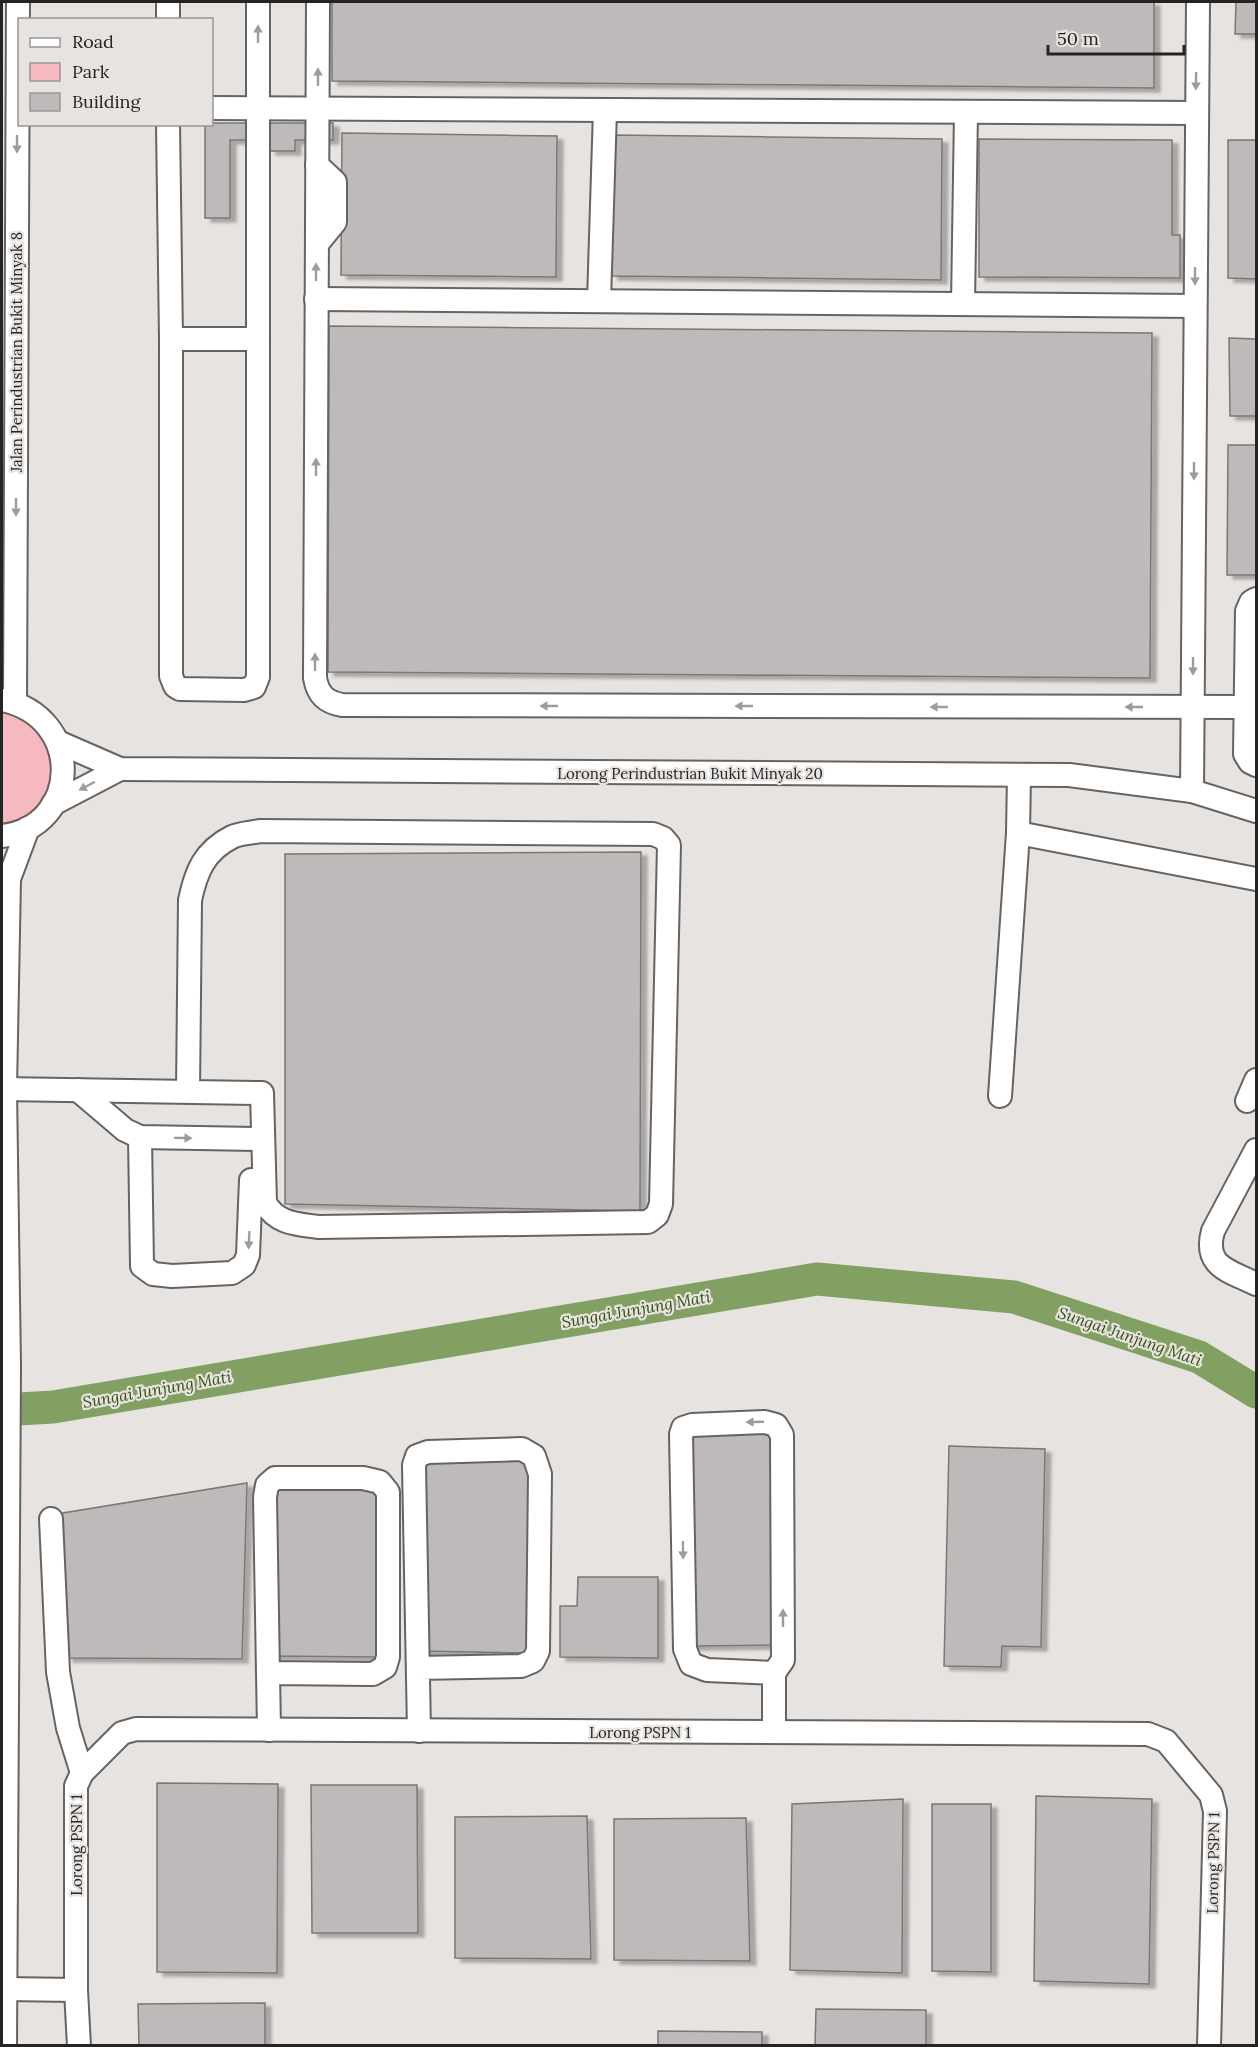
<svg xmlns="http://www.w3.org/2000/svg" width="1258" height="2047" viewBox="0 0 1258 2047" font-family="Lora,serif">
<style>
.green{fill:#f6b9bf}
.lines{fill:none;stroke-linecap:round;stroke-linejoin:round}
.river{stroke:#83a063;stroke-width:33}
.building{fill:#bebab9;stroke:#7a7775;stroke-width:1.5;filter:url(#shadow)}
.minor-casing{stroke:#666361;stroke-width:26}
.minor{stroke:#fff;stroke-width:22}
.oneway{fill:#9d9c9c}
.labels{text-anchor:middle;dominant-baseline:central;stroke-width:4.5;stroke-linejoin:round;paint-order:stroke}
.street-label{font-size:15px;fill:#252423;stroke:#e6e3e1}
.water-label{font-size:16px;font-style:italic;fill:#354f0b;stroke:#e6e3e1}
</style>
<defs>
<filter id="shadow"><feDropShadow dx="6" dy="4" stdDeviation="1.5" flood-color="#0004"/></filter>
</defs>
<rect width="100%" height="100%" fill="#e6e3e1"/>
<polygon class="green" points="2,707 16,710 48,736 56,777 36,813 2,828"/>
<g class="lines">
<polyline class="river" points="2,1410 53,1407 817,1279 1014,1297 1199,1357 1256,1392"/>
</g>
<g class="building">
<polygon points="332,2 1154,2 1154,88 332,81"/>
<polygon points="1236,2 1256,2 1256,34 1235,34"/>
<polygon points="212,123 333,123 333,140 295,140 295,151 270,151 270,140 230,140 230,218 205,218 205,124 212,124"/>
<polygon points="342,133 557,136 556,277 341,275"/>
<polygon points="612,135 942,139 941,280 612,276"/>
<polygon points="979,139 1172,140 1172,235 1180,235 1180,278 979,277"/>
<polygon points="1228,140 1256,140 1256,279 1228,278"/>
<polygon points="329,326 1152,333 1150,678 328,672"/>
<polygon points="1229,338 1256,339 1256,416 1230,416"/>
<polygon points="1228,445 1256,445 1256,575 1227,575"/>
<polygon points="641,852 640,1211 285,1204 285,854"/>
<polygon points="688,1430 773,1430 775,1645 691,1646"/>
<polygon points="949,1446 1045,1449 1041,1647 1002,1646 1001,1667 944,1666"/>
<polygon points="423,1457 530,1458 528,1653 421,1651"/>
<polygon points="247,1483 242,1659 67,1658 57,1514"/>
<polygon points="273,1485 378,1486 376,1657 272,1656"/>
<polygon points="578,1577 658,1577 658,1658 560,1657 560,1606 577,1606"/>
<polygon points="157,1783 278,1784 277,1973 157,1972"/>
<polygon points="311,1785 417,1785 418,1933 312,1933"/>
<polygon points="1036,1796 1152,1799 1149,1984 1034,1981"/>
<polygon points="903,1799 902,1973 790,1970 792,1804"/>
<polygon points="932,1804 991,1804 991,1972 932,1971"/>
<polygon points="587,1816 591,1959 455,1958 455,1817"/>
<polygon points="746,1818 750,1961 614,1960 614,1819"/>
<polygon points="265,2003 265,2046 139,2046 138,2004"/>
<polygon points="816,2009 926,2010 926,2046 815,2046"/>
<polygon points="658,2031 762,2032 762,2046 658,2046"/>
</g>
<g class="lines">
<g class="minor-casing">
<g id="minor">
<path d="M318,2L315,678C318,695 326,702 342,705L1246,707"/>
<polyline points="168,20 168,2"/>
<polyline points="212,108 1196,113"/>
<polyline points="168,124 171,339 171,676 175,686 180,689 244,690 254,687 258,677 258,2"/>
<polyline points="317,244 335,222 335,182 317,165"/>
<polyline points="316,299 1195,306"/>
<polyline points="599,301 605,110"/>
<polyline points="963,304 966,112"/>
<polyline points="171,339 258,339"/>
<polyline points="1256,599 1251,602 1247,611 1245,754 1250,762 1256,765"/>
<path d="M2,700C85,717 81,827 2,836"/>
<polyline points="15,703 18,2"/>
<polyline points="58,742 120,769 1069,775 1192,791 1256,811"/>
<polyline points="1019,776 1018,833 1256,879"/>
<polyline points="1192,791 1198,2"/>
<polyline points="53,804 120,769"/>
<path d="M2,1089L262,1093L265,1203C277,1224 297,1224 319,1227L648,1222L657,1215L661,1204L669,845L663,838L653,834L260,831C251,833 240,833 232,837C204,851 196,872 190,900L188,1091"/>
<polyline points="78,1090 125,1130 140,1137 263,1139"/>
<polyline points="1000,1096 1018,833"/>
<polyline points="1247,1101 1256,1080"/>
<polyline points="140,1137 142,1266 153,1274 172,1276 232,1273 244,1265 248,1255 251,1180"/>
<path d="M1256,1150L1213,1231C1203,1267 1230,1271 1256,1284"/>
<polyline points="51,1519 58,1672 68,1728 82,1773"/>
<polyline points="418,1668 521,1666 533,1661 538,1651 540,1474 534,1456 522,1449 428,1452 417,1456 414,1465 419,1731"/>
<polyline points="268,1673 373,1674 385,1667 388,1657 388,1492 380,1482 363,1478 275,1478 267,1485 265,1497 268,1673 269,1730"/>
<polyline points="774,1673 707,1670 691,1664 685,1649 681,1434 683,1428 692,1425 765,1422 776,1425 782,1435 783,1660 774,1673 774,1732"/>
<polyline points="4,1989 76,1990"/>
<polyline points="5,2046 9,1366 5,1089 9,879 28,828"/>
<polyline points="79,2046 76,1990 76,1786 82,1773 122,1733 136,1729 1148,1734 1166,1741 1211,1795 1215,1811 1209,2046"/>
</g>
</g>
<use href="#minor" class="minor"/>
</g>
<defs><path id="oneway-solid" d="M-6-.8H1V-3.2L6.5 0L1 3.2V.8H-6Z" transform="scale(1.5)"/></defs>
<g class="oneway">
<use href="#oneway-solid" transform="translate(258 34) rotate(-90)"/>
<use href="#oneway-solid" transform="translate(318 77) rotate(-90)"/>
<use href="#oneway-solid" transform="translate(1196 81) rotate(91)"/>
<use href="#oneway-solid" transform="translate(17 144) rotate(90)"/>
<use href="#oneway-solid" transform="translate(316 272) rotate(-90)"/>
<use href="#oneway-solid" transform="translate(1195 276) rotate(90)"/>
<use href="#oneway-solid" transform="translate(316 467) rotate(-90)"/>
<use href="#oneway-solid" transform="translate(1194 471) rotate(90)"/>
<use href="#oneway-solid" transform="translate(16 507) rotate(90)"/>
<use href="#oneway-solid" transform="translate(315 662) rotate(-90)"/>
<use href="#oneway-solid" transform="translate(1193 666) rotate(90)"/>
<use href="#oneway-solid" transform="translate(549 706) rotate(-180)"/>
<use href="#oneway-solid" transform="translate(744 706) rotate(-180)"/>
<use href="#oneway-solid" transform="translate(939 707) rotate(-180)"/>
<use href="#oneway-solid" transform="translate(1134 707) rotate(-180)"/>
<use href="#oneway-solid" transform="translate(87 786) rotate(152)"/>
<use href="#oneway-solid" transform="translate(183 1138) rotate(1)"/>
<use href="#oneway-solid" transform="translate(249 1240) rotate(93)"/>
<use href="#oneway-solid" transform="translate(755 1422) rotate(178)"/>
<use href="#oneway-solid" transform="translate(683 1550) rotate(89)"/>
<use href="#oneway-solid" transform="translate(783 1618) rotate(-90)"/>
</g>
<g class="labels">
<g class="street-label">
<text transform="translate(16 352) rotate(-90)">Jalan Perindustrian Bukit Minyak 8</text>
<text x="690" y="773">Lorong Perindustrian Bukit Minyak 20</text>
<text x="640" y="1732">Lorong PSPN 1</text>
<text transform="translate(76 1845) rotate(-90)">Lorong PSPN 1</text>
<text transform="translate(1213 1863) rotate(-89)">Lorong PSPN 1</text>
</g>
<g class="water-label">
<text transform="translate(636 1309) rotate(-10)">Sungai Junjung Mati</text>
<text transform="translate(1130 1336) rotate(19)">Sungai Junjung Mati</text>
<text transform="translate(157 1389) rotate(-10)">Sungai Junjung Mati</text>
</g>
</g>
<rect width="1258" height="2047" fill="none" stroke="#252423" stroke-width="6"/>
<rect x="18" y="18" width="195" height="108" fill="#e6e3e1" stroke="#999795" stroke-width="1.5"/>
<rect x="30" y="38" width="30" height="9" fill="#ffffff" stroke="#999795" stroke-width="1.5"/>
<text x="72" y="48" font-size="18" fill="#252423">Road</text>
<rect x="30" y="63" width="30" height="18" fill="#f6b9bf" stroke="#999795" stroke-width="1.5"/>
<text x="72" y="78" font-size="18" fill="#252423">Park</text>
<rect x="30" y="93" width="30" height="18" fill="#bebab9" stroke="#999795" stroke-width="1.5"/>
<text x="72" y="108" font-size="18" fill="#252423">Building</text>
<path d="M1048 45v9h136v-9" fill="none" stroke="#252423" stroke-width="3"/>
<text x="1057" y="45" font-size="18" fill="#252423" stroke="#e6e3e1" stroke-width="4.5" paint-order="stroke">50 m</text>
</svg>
